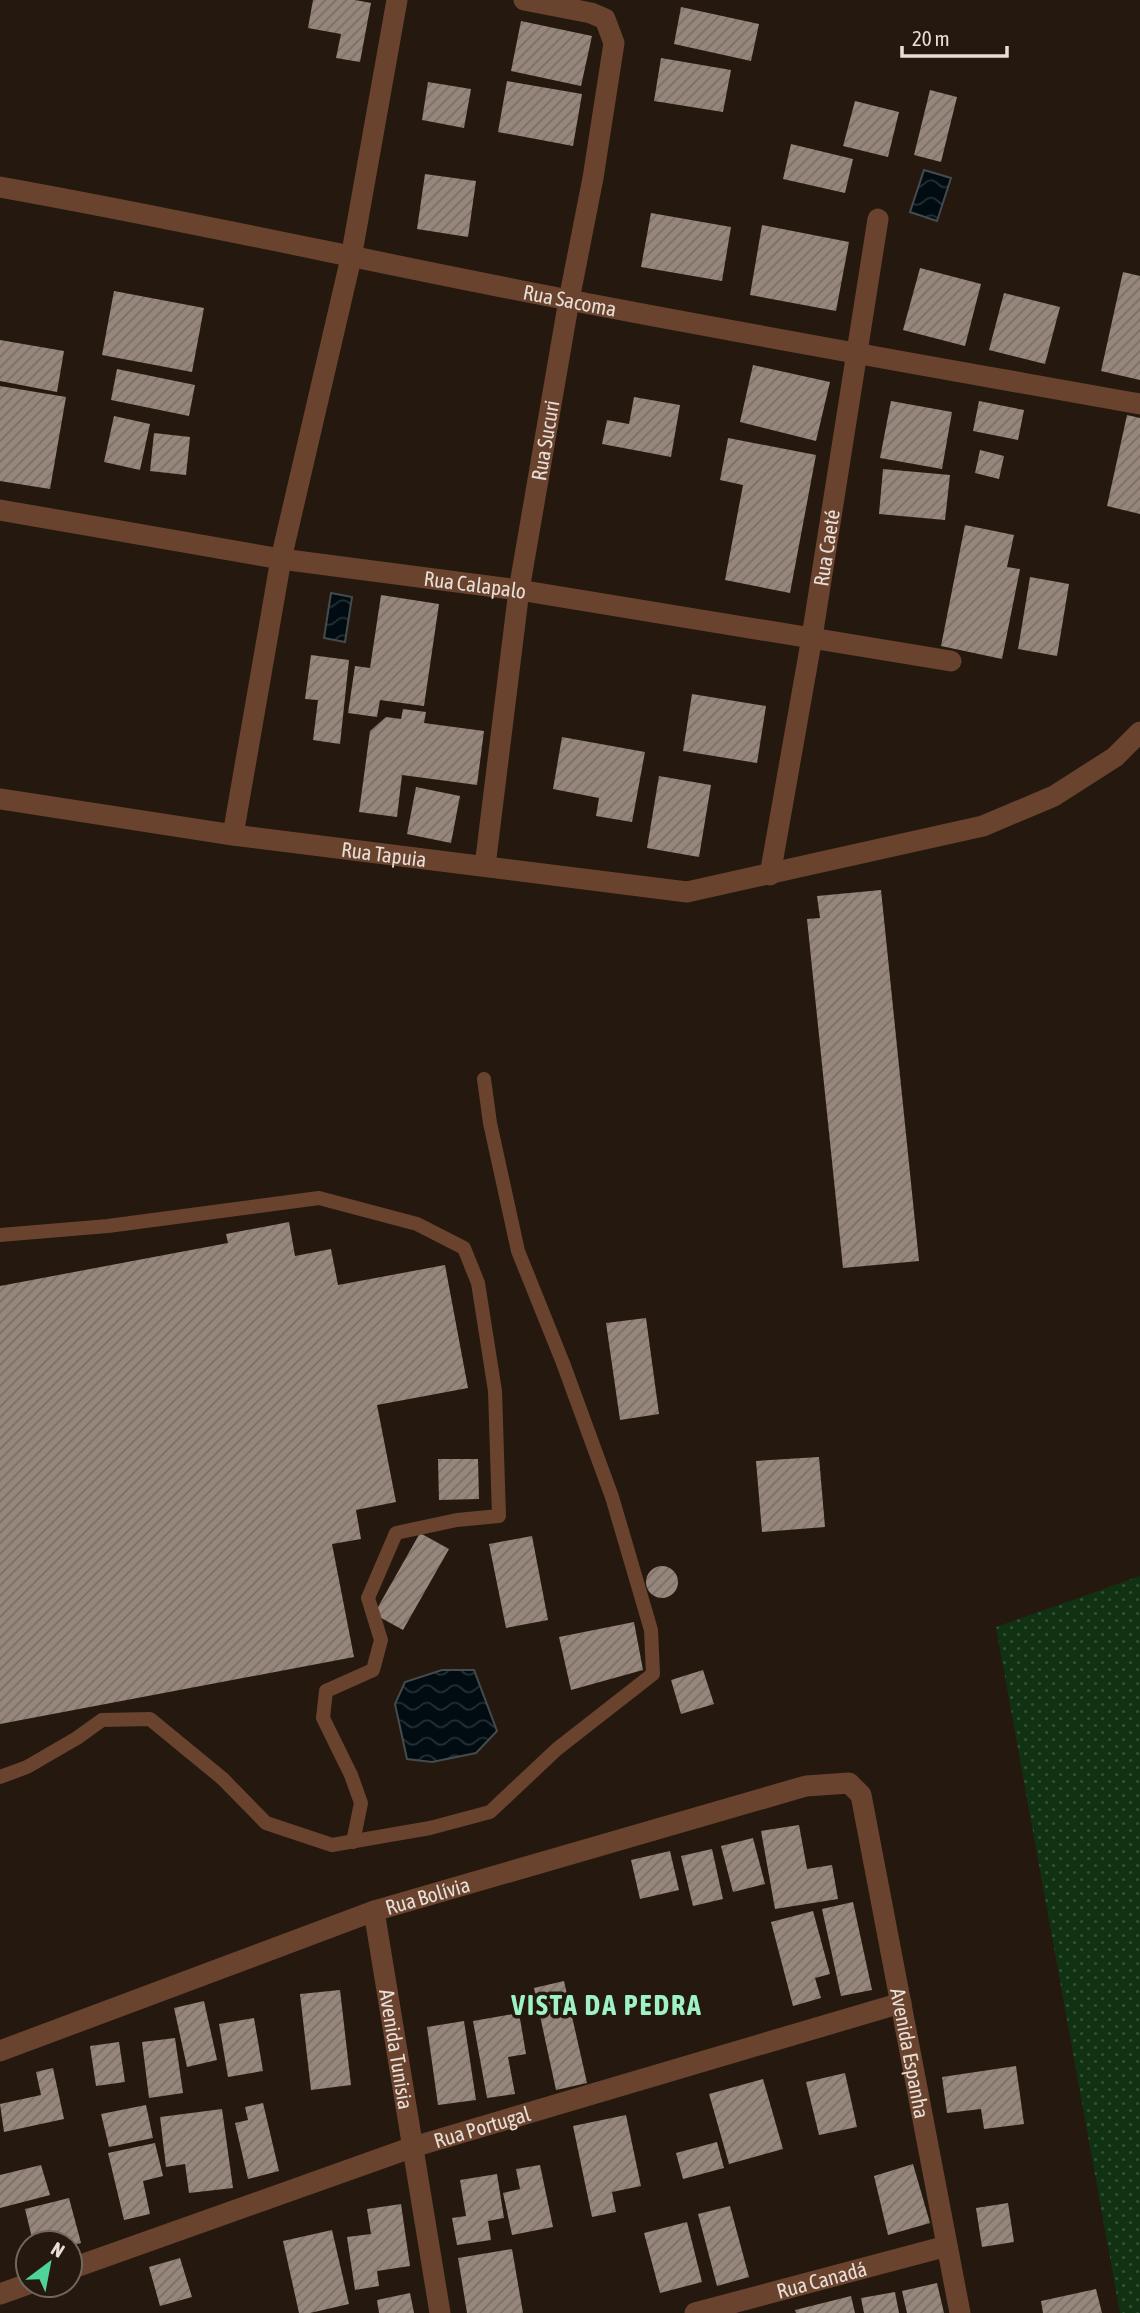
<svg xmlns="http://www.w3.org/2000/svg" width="1140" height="2313" viewBox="0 0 1140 2313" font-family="'Asap Condensed',sans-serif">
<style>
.grass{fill:url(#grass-dots)}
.water{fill:url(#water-waves);stroke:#454b4d;stroke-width:2}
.building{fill:url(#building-hatch)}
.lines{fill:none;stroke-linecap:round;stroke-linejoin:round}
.service{stroke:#69432d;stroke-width:14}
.minor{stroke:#69432d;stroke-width:21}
.labels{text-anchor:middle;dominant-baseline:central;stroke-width:7;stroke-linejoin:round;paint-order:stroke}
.street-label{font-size:21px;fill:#e7ded8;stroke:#24180f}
.district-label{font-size:28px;font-weight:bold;letter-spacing:2px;fill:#9ff1c6;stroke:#24180f}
</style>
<defs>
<pattern id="grass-dots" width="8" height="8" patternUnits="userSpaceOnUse" patternTransform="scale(1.75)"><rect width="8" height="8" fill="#103212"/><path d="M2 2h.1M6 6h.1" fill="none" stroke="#334f34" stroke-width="1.8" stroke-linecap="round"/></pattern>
<pattern id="water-waves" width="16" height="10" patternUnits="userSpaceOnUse" patternTransform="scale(1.75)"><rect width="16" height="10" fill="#000c12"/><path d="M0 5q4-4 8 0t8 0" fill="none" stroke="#252f34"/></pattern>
<pattern id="building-hatch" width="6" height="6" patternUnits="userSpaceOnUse" patternTransform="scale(1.75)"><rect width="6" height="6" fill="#96867b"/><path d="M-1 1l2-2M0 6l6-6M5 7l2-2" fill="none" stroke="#7a6f67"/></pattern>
</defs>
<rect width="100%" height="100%" fill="#24180f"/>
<polygon class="grass" points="1140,1576 1140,2313 1120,2313 996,1627"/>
<g class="water">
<polygon points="924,170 951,178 937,221 910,212"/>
<polygon points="331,593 352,597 345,642 324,638"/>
<polygon points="442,1670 474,1670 497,1731 476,1753 432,1762 407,1759 395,1704 405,1682"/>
</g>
<g class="building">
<polygon points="313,0 355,0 371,3 360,62 336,58 341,34 308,28"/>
<polygon points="681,7 759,24 751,61 674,44"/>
<polygon points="521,21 592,36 581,86 511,71"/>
<polygon points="661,58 731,70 723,112 654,101"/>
<polygon points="507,81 582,94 573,146 498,132"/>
<polygon points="428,82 471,89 464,128 422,120"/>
<polygon points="930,90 957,97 941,162 914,155"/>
<polygon points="855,101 899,112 888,157 843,146"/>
<polygon points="791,144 853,159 845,193 783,179"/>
<polygon points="425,174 476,181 468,237 417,229"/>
<polygon points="651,213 731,227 722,281 641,267"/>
<polygon points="762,225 849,242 836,311 750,295"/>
<polygon points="920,268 981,284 965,346 903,330"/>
<polygon points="1123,272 1140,276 1140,380 1101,371"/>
<polygon points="114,291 204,308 192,372 102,355"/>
<polygon points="1004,293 1060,307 1045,364 989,350"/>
<polygon points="0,340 64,351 57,392 0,381"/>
<polygon points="753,365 830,382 816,441 740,422"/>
<polygon points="117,369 195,385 189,416 111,400"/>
<polygon points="0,386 66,397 50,489 0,481"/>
<polygon points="634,397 680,405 671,457 602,444 607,420 629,424"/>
<polygon points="891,401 952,412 942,469 880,458"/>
<polygon points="979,401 1024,410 1018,440 973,431"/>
<polygon points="1127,415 1140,418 1140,514 1107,506"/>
<polygon points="114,416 150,424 140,470 104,462"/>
<polygon points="154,433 190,437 186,475 150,471"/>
<polygon points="728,438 816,455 790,593 725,580 743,485 720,480"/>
<polygon points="980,450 1004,456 999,479 975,473"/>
<polygon points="883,469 950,475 945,520 879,514"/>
<polygon points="965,525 1014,535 1007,567 1020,569 1002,659 941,646"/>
<polygon points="1030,577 1069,584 1057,656 1018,649"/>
<polygon points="381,595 439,604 424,706 380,700 377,717 348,713 355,666 370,668"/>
<polygon points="311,655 349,660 340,744 313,740 318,700 305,699"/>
<polygon points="692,694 766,706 757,763 683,751"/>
<polygon points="403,709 426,712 424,723 484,731 477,785 402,775 397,817 359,812 370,731 386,717 401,719"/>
<polygon points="562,737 645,752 632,822 596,816 599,798 553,789"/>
<polygon points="659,776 711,785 699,857 647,848"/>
<polygon points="416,787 460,796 451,843 407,834"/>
<polygon points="881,890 919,1261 843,1268 807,919 820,918 817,896"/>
<polygon points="289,1222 295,1256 331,1249 338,1285 445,1265 468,1388 377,1405 396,1502 356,1510 361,1539 332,1544 354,1657 0,1724 0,1286 228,1243 226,1234"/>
<polygon points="646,1318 659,1414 620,1420 606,1323"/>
<polygon points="819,1457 825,1527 762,1532 756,1461"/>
<polygon points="438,1459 478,1459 479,1499 439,1500"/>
<polygon points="420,1533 449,1549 403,1630 374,1614"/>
<polygon points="532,1536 548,1620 506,1628 489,1544"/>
<circle cx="662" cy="1582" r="16"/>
<polygon points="634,1622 643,1670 571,1690 559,1637"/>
<polygon points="703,1670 714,1704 681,1714 671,1680"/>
<polygon points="799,1825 807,1869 832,1865 838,1899 775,1909 761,1831"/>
<polygon points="753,1838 765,1884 733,1892 721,1846"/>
<polygon points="712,1849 723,1899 693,1906 681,1856"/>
<polygon points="670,1851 679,1890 640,1899 631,1860"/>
<polygon points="853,1902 872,1990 841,1996 822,1909"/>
<polygon points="813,1911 830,1974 815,1978 821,1998 793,2006 771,1922"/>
<polygon points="564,1981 587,2083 556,2090 534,1988"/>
<polygon points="340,1990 351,2085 311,2090 300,1994"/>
<polygon points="204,2001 217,2060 187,2067 174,2008"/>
<polygon points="519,2013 526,2054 508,2057 515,2094 487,2098 473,2021"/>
<polygon points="254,2018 263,2071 228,2077 219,2024"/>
<polygon points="464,2021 476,2100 438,2105 427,2027"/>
<polygon points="175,2038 183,2093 149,2098 142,2042"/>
<polygon points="119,2042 125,2082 96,2086 90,2046"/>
<polygon points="1016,2066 1024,2124 984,2129 981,2109 947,2113 942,2077"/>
<polygon points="53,2068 64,2119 4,2132 0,2104 41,2095 36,2072"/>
<polygon points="845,2073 857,2127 819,2135 806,2082"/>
<polygon points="763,2079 783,2149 729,2164 709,2094"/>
<polygon points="263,2103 279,2171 248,2179 235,2123 248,2120 245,2107"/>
<polygon points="146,2105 153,2138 109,2147 101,2114"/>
<polygon points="222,2109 233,2188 189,2193 185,2164 166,2167 160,2117"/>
<polygon points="626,2115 641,2186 612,2192 616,2212 592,2217 573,2126"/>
<polygon points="717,2142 724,2168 683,2179 676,2153"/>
<polygon points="155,2143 163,2176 143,2181 150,2214 124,2220 108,2153"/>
<polygon points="913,2164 930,2223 888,2235 874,2176"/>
<polygon points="41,2165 50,2195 0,2208 0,2175"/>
<polygon points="540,2165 553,2227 512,2235 503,2193 520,2189 516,2169"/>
<polygon points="497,2174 504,2218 488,2221 491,2240 457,2245 452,2218 466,2216 460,2180"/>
<polygon points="69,2198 81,2243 70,2246 70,2243 46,2243 44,2235 32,2238 25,2209"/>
<polygon points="1008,2203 1014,2242 982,2247 976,2208"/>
<polygon points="401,2204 410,2266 377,2271 379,2286 355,2290 347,2237 371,2234 367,2209"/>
<polygon points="730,2206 749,2277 717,2286 698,2214"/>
<polygon points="687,2222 702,2282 660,2293 644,2233"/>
<polygon points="332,2230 349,2304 310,2313 299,2313 283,2241"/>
<polygon points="512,2249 523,2313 467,2313 458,2258"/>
<polygon points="180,2258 192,2297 160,2306 149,2267"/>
<polygon points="937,2283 944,2313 907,2313 902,2291"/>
<polygon points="1096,2289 1102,2313 1043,2313 1041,2301"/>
<polygon points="895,2292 899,2313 864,2313 861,2298"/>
<polygon points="410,2293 414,2313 379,2313 377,2300"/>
<polygon points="851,2296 855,2313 796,2313 795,2310"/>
</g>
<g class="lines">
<g class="service">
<polyline points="0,1235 108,1226 319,1198 417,1224 464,1248 478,1283 495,1391 499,1516 457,1520 396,1533 368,1598 381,1640 373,1670 326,1691 323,1718 351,1775 361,1803 353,1842"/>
<polyline points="0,1777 27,1767 77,1738 102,1720 150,1719 223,1779 266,1823 332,1845 430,1828 490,1812 557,1749 653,1674 651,1630 612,1497 563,1363 518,1251 490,1123 484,1079"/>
</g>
<g class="minor">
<path id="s1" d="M0,187C180,219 358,259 538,294C738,333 939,368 1140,404"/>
<path id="s2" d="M0,510L281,559L519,590L951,661"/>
<path id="s3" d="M0,799L233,835L687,892L983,826L1054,796L1115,757L1140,732"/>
<polyline points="233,835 281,559 351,258 397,0"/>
<path id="s4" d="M485,866L519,590L569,300L593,178L614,43L605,19L591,13L524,0"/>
<path id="s5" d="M770,875L812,637L878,219"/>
<path id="s6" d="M374,1911L440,2313"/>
<path id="s7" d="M0,2051L374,1911L806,1786L849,1783L861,1795L960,2313"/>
<path id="s8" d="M70,2269L413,2147L901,2003"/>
<polyline points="0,2294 28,2284"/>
<path id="s9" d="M695,2313L947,2246"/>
</g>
</g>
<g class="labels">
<g class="street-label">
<text stroke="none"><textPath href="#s1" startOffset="581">Rua Sacoma</textPath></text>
<text stroke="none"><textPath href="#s4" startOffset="430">Rua Sucuri</textPath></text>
<text stroke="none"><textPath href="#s5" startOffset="332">Rua Caeté</textPath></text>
<text stroke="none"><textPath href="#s2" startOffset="481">Rua Calapalo</textPath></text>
<text stroke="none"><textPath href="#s3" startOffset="388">Rua Tapuia</textPath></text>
<text stroke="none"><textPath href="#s7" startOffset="455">Rua Bolívia</textPath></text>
<text stroke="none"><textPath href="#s6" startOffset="140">Avenida Tunisia</textPath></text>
<text stroke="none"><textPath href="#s7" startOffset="1172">Avenida Espanha</textPath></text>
<text stroke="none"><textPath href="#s8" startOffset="436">Rua Portugal</textPath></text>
<text stroke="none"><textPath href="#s9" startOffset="131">Rua Canadá</textPath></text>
</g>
<g class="district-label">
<text x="607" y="2005">VISTA DA PEDRA</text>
</g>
</g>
<g transform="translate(49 2264) rotate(32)"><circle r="33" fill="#24180f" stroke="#72675f" stroke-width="2"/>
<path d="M0-5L12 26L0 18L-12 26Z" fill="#50d398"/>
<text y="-10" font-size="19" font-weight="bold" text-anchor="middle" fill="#e7ded8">N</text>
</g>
<path d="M902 46v10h105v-10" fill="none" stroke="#e7ded8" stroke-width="3.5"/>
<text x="912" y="46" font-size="21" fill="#e7ded8" stroke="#24180f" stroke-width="5" paint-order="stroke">20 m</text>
</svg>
